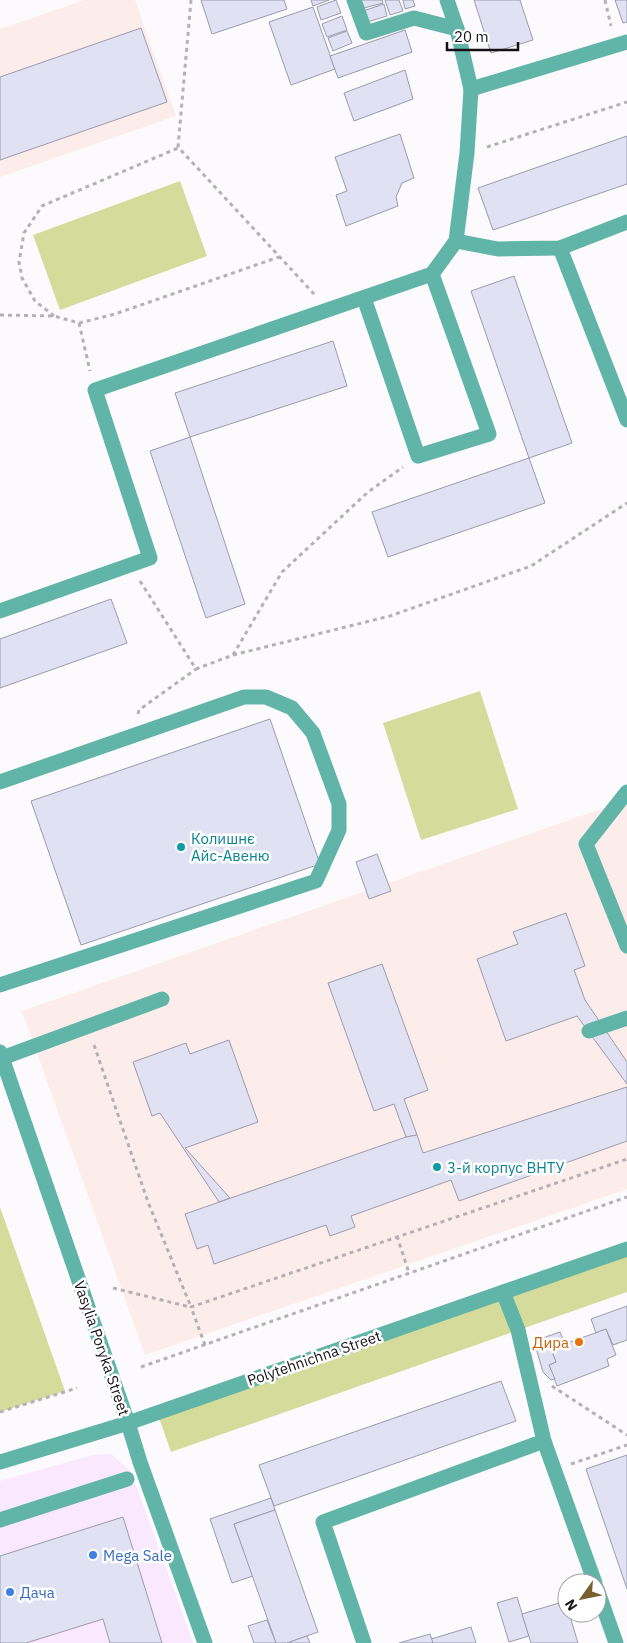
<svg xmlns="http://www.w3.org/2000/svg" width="627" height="1643" viewBox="0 0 627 1643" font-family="'IBM Plex Sans',sans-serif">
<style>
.built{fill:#f9e8fe}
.education{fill:#fdedea}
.green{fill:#d5dc9b}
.building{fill:#e0e2f4;stroke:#9a9bac}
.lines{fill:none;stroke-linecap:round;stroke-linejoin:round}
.path{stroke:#b4b1b5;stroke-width:3;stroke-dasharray:4 4;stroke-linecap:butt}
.minor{stroke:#61b5a8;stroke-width:15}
.culture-dot{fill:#0f9aa8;stroke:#fff;stroke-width:2}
.food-dot{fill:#e8710a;stroke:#fff;stroke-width:2}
.shop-dot{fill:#3f7fe0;stroke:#fff;stroke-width:2}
.labels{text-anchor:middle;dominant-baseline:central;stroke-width:5;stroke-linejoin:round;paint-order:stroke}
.culture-label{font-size:15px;fill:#0d838f;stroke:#fff;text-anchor:start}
.food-label{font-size:15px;fill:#c56008;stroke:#fff;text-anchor:end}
.street-label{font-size:15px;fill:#141015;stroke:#fff}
.shop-label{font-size:15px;fill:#366cbe;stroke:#fff;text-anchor:start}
</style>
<rect width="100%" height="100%" fill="#fcfafd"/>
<polygon class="built" points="111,1454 131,1472 193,1643 0,1643 0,1481 93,1455"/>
<g class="education">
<polygon points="85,0 135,0 176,116 0,177 0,29"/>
<polygon points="627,800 627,1189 145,1355 22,1011"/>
</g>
<g class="green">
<polygon points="180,181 207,256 60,310 33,235"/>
<polygon points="480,691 518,809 421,840 383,723"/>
<polygon points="0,1207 65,1391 0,1412"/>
<polygon points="627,1249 627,1292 171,1452 157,1412"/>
</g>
<g class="building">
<polygon points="201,0 284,0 287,9 212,34"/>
<polygon points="311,0 329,0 313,6"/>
<polygon points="336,0 341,13 321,20 317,7"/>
<polygon points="361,0 382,0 383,3 364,8"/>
<polygon points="385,0 399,0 403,11 390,15"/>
<polygon points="403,0 413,0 415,6 405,9"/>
<polygon points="474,0 520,0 533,40 491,53"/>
<polygon points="615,0 627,0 627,22 623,23"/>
<polygon points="384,4 387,16 367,22 363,11"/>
<polygon points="313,7 335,69 291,85 269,22"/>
<polygon points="342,16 347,30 327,37 322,24"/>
<polygon points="141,28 167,102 0,160 0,77"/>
<polygon points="405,30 412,52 338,78 330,56"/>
<polygon points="347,31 352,43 333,51 328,38"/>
<polygon points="405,70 413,99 354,121 344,93"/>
<polygon points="400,134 414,178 402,183 396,197 398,206 346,226 336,195 347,191 335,157"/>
<polygon points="627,136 627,184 493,230 478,188"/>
<polygon points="514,276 572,443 529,458 471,291"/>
<polygon points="333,341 347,386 190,437 175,393"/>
<polygon points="190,437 245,604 206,618 150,451"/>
<polygon points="529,458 545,503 388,557 372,512"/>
<polygon points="111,599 127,643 0,688 0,639"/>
<polygon points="270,719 320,864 81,945 31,801"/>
<polygon points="377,854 391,891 369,899 356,862"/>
<polygon points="566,913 585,966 574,970 585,1000 627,1062 627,1084 577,1016 506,1041 477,959 518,944 513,932"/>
<polygon points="382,964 428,1090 404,1099 417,1135 406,1137 394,1104 374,1111 328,983"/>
<polygon points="229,1040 258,1122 185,1148 230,1198 219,1202 160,1113 152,1116 133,1062 186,1043 190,1054"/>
<polygon points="627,1087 627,1141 459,1201 451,1180 351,1216 355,1227 330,1236 326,1225 214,1264 208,1245 197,1249 185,1214 406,1137 417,1135 423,1153"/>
<polygon points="627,1306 627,1340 613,1345 606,1329 596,1333 591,1319"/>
<polygon points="606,1329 616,1355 607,1359 609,1366 557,1386 549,1365 556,1362 551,1349"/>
<polygon points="560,1332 565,1344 551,1349 556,1362 549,1365 555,1379 551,1380 543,1372 534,1341"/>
<polygon points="501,1381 516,1421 274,1506 259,1465"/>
<polygon points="627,1455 627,1589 586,1469"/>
<polygon points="271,1498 275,1510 234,1524 253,1576 232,1583 210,1519"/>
<polygon points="275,1510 318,1632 287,1643 276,1643 234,1524"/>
<polygon points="123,1517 162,1643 110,1643 103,1619 26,1643 0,1643 0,1556"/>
<polygon points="517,1597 529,1636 509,1642 497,1603"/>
<polygon points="566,1601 567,1613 569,1613 578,1643 531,1643 522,1614"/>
<polygon points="267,1620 276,1643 254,1643 248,1626"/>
<polygon points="471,1627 476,1643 433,1643 431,1639"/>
<polygon points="430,1634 433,1643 399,1643"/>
<polygon points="307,1636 310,1643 287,1643"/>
</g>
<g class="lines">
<g class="path">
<polyline points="191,0 178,147 315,295"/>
<polyline points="605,0 611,26"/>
<polyline points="487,147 627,102"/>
<polyline points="0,315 54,316 79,323 115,314 279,257"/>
<polyline points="54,316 35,301 22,278 19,262 24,233 42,206 178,148"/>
<polyline points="79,323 90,371"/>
<polyline points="140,581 196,669 233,655 390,616 531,566 627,503"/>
<polyline points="233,655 282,572 368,492 403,467"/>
<polyline points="138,714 139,710 196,669"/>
<polyline points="94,1045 148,1202 191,1307"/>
<polyline points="397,1236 409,1273"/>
<polyline points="113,1288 190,1307"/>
<polyline points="205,1345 191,1307 627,1159"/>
<polyline points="141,1367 627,1197"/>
<polyline points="552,1386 627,1435"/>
<polyline points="0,1412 77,1388"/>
<polyline points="571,1464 627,1445"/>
</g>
<g class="minor">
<polyline points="354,0 366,33 414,18 457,29"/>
<polyline points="471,89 627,42"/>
<polyline points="456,241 498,249 560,248 627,222"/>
<polyline points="560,248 627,420"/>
<polyline points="364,298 418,456 489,434 432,274"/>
<polyline points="0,611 150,558 95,390 432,274 456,241 467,153 471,89 457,29 447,0"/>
<polyline points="0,782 244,697 266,697 292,708 313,733 339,804 339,830 316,881 0,985"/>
<polyline points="627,792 586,844 627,946"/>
<polyline points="589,1031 627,1018"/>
<polyline points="0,1052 128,1423 140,1462 205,1643"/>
<polyline points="2,1058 162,999"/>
<polyline points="544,1441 595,1583"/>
<polyline points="0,1462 128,1423 627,1249"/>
<polyline points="0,1520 127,1479"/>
<polyline points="597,1589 616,1643"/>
<polyline points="364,1643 323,1522 544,1441 518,1330 503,1292"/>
</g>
</g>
<g class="culture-dot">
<circle cx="181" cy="847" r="5"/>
<circle cx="437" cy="1167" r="5"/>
</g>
<circle class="food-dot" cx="579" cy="1342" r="5"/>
<g class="shop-dot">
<circle cx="93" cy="1555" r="5"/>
<circle cx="10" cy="1592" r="5"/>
</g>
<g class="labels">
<g class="culture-label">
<text x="191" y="838">Колишнє<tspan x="191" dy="17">Айс-Авеню</tspan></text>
<text x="447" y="1167">3-й корпус ВНТУ</text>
</g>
<g class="food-label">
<text x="569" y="1342">Дира</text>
</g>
<g class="street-label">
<text transform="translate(102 1348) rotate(71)">Vasylia Poryka Street</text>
<text transform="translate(314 1358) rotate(-19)">Polytehnichna Street</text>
</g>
<g class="shop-label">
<text x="103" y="1555">Mega Sale</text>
<text x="20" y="1592">Дача</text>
</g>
</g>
<g transform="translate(582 1598) rotate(237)"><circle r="24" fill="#ffffff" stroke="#a19fa1"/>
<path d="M0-4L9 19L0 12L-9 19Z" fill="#776131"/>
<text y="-8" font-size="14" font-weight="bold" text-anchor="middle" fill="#141015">N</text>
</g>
<path d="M447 42v8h71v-8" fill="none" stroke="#141015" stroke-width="2.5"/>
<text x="454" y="42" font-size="15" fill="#141015" stroke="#ffffff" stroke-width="4" paint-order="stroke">20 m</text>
</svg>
